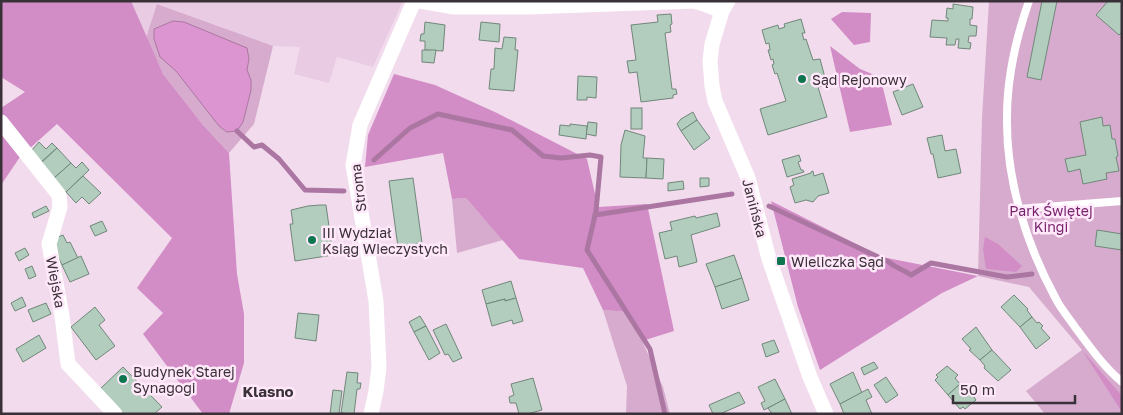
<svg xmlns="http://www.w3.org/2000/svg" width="1123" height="415" viewBox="0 0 1123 415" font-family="'Golos Text',sans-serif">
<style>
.built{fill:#e9cce3}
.green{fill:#d6abcd}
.forest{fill:#d28cc6}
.water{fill:#dc95d0;stroke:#ab77a2}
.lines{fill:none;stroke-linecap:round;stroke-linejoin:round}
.stream{stroke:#ab77a2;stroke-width:5}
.building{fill:#b2ccbd;stroke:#70887a}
.service{stroke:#fff;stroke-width:8}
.minor{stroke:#fff;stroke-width:15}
.poi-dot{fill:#0e764f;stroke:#ffe8fa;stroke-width:2}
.labels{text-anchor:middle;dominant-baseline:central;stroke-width:5;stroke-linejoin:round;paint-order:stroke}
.poi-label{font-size:14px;fill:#3a3138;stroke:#ffe8fa;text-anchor:start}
.street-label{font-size:14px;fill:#3a3138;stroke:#ffe8fa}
.park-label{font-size:14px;fill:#77246c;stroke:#ffe8fa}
.neighbourhood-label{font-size:15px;font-weight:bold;fill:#3a3138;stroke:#ffe8fa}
</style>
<rect width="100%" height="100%" fill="#f2dbed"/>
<polygon class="built" points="131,1 403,1 373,67 337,57 329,83 294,74 300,47 273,46 158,4 146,38"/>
<g class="green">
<polygon points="989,1 1122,1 1122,414 1045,414 1026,391 1082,350 1029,287 978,276 982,118"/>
<polygon points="157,4 273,46 254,124 229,153 203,125 163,74 146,38"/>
<polygon points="466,198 503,240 457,253 452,199"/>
<polygon points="603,310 629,312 663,387 670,414 626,414 627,386"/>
</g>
<g class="forest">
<polygon points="1,1 131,1 163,74 203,125 229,153 237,274 244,314 244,363 229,414 203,414 143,334 163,313 137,288 172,238 57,124 20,157 1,185 1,108 25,92 1,77"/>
<polygon points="842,12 871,13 870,42 854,45 831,19"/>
<polygon points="830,46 860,69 889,81 882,84 892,125 850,132"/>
<polygon points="394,74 435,85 497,113 587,159 598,207 647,204 674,331 642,341 629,312 603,310 583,268 519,259 466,198 452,199 443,153 365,167 368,135"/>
<polygon points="771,201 882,257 978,276 942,293 820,370 798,307"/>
<polygon points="985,237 998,244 1022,266 1016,272 986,269 983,249"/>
<polygon points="1082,350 1122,396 1122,412"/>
</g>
<polygon class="water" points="173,21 184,22 247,48 249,59 247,70 251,80 251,90 243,122 237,131 227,132 219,126 176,71 160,57 154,39 154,29"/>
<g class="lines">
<g class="stream">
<polyline points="237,131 254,147 262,145 279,159 305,190 344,191"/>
<polyline points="374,160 410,128 438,114 512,130 543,156 561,158 590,155 601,157 596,211 587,250 650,349 665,414"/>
<path d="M769,206L889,262C895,268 903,269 911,275L931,263L1007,277L1032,274"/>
<polyline points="595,215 732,194"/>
</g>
</g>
<g class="building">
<polygon points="1042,1 1057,1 1041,80 1027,77"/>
<polygon points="1108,1 1122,1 1122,32 1119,35 1096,15"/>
<polygon points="953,4 973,7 972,19 970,19 970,25 977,26 976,36 969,36 968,42 971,43 970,49 958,48 959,39 956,39 955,45 946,45 947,38 930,37 932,20 948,21 948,18 946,18 947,8 953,9"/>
<polygon points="671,14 672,24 670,25 671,32 665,33 672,89 676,89 677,94 673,95 673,98 641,102 637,72 629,73 627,61 636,60 631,25 658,22 657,15"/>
<polygon points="801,19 805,33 802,33 804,40 806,39 813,60 820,59 827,85 818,87 827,117 768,135 760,109 786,101 777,73 775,74 772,65 774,64 773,59 771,60 768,50 770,50 769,43 766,44 762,30 778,25 779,29 785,27 784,24"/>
<polygon points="425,22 445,25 443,51 425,50 425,41 420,41 421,34 424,34"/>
<polygon points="481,22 500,24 499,42 479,40"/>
<polygon points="504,37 516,38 515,50 518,50 514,91 489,89 491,69 494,69 495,48 502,49"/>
<polygon points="422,50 436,50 434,63 422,62"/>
<polygon points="578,76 597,77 596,98 587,97 587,100 577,100"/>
<polygon points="913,84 923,107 902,115 893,92"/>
<rect x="631" y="108" width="11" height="21"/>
<polygon points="693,112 697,120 681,131 677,124 681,119"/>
<polygon points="1102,117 1103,126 1110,125 1112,139 1115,139 1118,156 1116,157 1119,171 1106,173 1107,179 1083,184 1080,169 1068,172 1065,159 1086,155 1080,122"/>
<polygon points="697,120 710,138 694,150 681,131"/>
<polygon points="588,122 597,123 596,136 586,134"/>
<polygon points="570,124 587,126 586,139 559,135 560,125 570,126"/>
<polygon points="625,130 645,136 643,158 647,158 646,178 620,177 621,145"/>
<polygon points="942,135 945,151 956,149 961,173 938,178 933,154 931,154 927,138"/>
<polygon points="39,142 46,149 52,143 57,148 41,162 31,151"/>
<polygon points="57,148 71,163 53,179 40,164"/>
<polygon points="799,155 801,161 798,162 801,170 803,170 804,172 787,177 782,160"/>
<polygon points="647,158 664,159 663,179 646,178"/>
<polygon points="82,162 89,170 66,192 53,179 71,163 76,168"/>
<polygon points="813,171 814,176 823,173 829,193 818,196 813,202 806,200 795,203 790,187 794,185 792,179 811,173 811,172"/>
<polygon points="83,176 101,193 89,204 82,197 76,203 66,192"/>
<polygon points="413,178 422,243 398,247 389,181"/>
<polygon points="700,178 709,178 709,186 700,187"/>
<polygon points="683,181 684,189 668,191 668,183"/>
<polygon points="320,205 326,205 333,255 295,261 290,224 293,224 291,210 308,206"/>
<polygon points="46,206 49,211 34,218 32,213"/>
<polygon points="717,213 720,226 691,235 697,262 679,267 677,256 665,259 659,233 672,230 670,222 695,216 696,218"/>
<polygon points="102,221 107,231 95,236 90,226"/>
<polygon points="1097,230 1122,234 1122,250 1095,246"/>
<polygon points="63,235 67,243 70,242 78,258 62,265 54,248 53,239"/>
<polygon points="25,248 29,255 19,261 15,253"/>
<polygon points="734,255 742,278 715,287 706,264"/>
<polygon points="81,256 89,274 70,282 62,265"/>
<polygon points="32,266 36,276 29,279 25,269"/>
<polygon points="742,278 749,300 722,309 715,287"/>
<polygon points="511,281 516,298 505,301 505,299 486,304 482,290"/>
<polygon points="1014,295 1028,309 1027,310 1032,317 1020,327 1001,307"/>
<polygon points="22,297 26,306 15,311 11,303"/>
<polygon points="516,298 523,321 513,324 512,320 492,326 486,304 505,299 505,301"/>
<polygon points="46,303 51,314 33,322 28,310"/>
<polygon points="95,307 105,320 99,325 115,346 96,360 71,327"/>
<polygon points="298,313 319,315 316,341 295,338"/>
<polygon points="420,316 426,326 414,332 409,322"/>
<polygon points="1032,317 1037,323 1039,322 1043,326 1041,328 1050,338 1036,349 1020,327"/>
<polygon points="446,324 462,358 453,362 448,354 445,355 433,330"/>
<polygon points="426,326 440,353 429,360 414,332"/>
<polygon points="976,327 992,350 980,360 969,350 971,349 962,339"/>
<polygon points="39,335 46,348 23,362 16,349"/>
<polygon points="774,340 779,352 766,357 762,344"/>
<polygon points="992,350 1011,370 998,381 984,368 985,366 980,360"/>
<polygon points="874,362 878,368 864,375 861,368"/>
<polygon points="947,366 958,375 955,378 960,384 948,395 935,380 938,377 936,375"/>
<polygon points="123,367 162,407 154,414 122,414 99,390"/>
<polygon points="347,372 358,373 357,383 361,383 360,389 357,389 354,414 341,413"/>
<polygon points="853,372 862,393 840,404 830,384"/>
<polygon points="886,377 898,395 886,403 874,385"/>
<polygon points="533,378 542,410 527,414 519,414 516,403 510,403 509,397 514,395 511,384"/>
<polygon points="775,379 785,399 764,410 761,403 765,401 758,387"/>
<polygon points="960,384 965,390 968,388 976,400 965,409 963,407 960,409 948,395"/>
<polygon points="868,389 872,397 866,400 872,414 844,414 840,404"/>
<polygon points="333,390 342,391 339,413 350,414 330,414"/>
<polygon points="739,392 745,403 720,414 713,414 709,405"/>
<polygon points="785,399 792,414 772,414 768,408"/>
</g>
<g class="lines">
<g class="service">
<path d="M1029,1C1016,38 1007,78 1007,117C1006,180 1026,244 1056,299C1061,309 1069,318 1075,327C1089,346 1104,367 1122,382"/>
<polyline points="1019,209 1122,201"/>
</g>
<g class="minor">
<polyline points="420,1 454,7 528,7 694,1 704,4 722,11"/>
<polyline points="728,1 722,11 712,44 710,61 712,86 715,101 748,178 769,259 810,377 826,414"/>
<polyline points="1,122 59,195 60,207 49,244 62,316 68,364 115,414"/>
<polyline points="371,414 376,391 379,367 376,301 353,165 360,125 414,1"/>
</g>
</g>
<g class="poi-dot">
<circle cx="802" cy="79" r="5"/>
<circle cx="312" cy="240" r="5"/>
<rect x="776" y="256" width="10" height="10" rx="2.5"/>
<circle cx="123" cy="379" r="5"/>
</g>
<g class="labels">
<g class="poi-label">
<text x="812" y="79">Sąd Rejonowy</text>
<text x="322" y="232">III Wydział<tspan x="322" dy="16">Ksiąg Wieczystych</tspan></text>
<text x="791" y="261">Wieliczka Sąd</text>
<text x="133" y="371">Budynek Starej<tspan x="133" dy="16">Synagogi</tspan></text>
</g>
<g class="street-label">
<text transform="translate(358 188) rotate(-97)">Stroma</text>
<text transform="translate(755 208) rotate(75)">Janińska</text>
<text transform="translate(56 282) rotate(79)">Wiejska</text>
</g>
<g class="park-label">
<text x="1051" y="210">Park Świętej<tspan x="1051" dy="16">Kingi</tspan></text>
</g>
<g class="neighbourhood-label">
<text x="268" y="391">Klasno</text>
</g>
</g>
<rect width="1123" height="415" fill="none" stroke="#3a3138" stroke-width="5"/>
<path d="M953 395v8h122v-8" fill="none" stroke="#3a3138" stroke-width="2.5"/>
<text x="960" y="395" font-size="15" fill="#3a3138" stroke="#ffe8fa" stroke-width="4" paint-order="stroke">50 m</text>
</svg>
